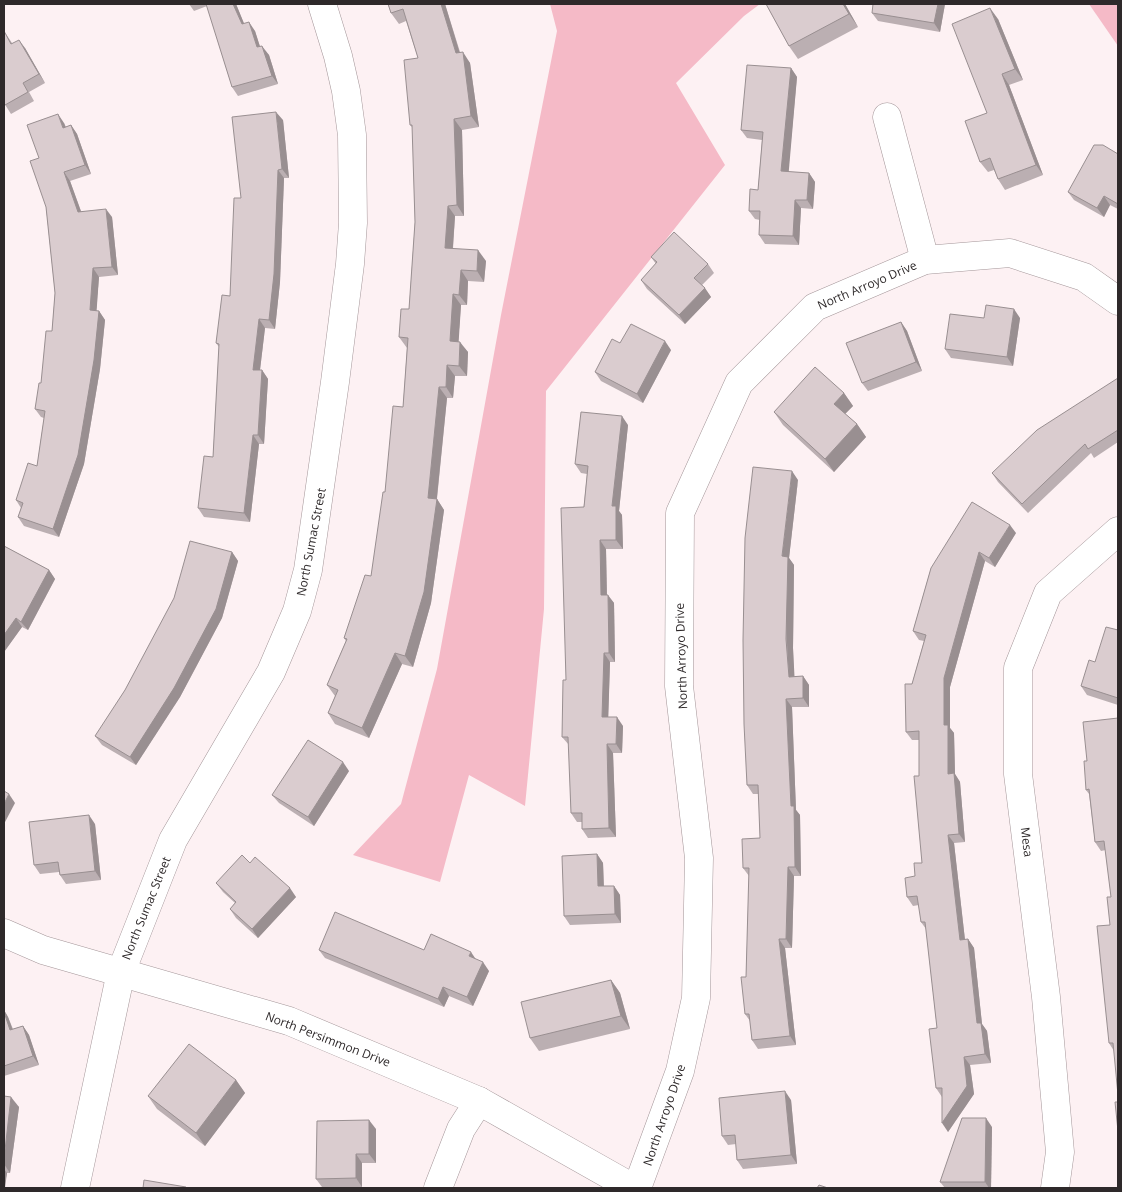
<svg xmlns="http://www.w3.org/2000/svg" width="1122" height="1192" viewBox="0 0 1122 1192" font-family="'Open Sans',sans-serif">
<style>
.green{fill:#f5bac7}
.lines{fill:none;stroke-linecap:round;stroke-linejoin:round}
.minor-casing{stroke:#a49699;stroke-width:29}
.minor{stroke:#fff;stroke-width:28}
.wall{fill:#bbafb2}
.shaded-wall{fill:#998f91}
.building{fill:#dacccf;stroke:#998f91}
.labels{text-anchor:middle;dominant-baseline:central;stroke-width:4;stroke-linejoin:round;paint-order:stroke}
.street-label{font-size:12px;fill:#2e292a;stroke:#fff}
</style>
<rect width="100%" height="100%" fill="#fdf1f3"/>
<g class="green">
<polygon points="550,4 760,4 744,16 676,83 725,165 546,391 544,609 525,806 469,775 440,882 353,855 401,804 437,669 501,315 557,31"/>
<polygon points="1089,4 1118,4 1118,46"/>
</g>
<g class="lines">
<g class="minor-casing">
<g id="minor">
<polyline points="887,117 925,260"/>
<polyline points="4,933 43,950 289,1021 479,1101 633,1188"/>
<polyline points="75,1188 121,972 173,840 271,672 297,611 308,570 335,382 350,264 353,223 352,135 346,91 338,56 322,4"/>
<polyline points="438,1188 461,1129 479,1101"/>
<polyline points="637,1188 680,1071 696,998 699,858 679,686 680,513 739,383 815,307 925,260 1010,253 1084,277 1118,301"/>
<polyline points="1055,1188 1060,1152 1046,997 1018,774 1018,668 1048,593 1118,531"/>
</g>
</g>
<use href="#minor" class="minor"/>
</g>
<g class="wall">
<polygon points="189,4 236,4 244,24 255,31 260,47 269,55 278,84 238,96 232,87 207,6 194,11"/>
<polygon points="388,4 445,4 460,52 470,63 479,127 462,130 464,216 455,216 453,249 486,261 484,282 468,281 467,305 461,305 458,342 468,352 467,376 455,376 453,398 447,398 437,499 444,510 431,603 413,667 402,664 369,738 335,724 328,713 335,696 327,685 346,641 344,638 371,576 385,492 403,407 407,348 399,337 409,309 415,222 413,128 410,125 418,58 406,21 399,24 391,13"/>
<polygon points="766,4 845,4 858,27 798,59 789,46"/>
<polygon points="945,4 940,32 878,21 872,13"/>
<polygon points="998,19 1023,80 1009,85 1043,175 1005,190 998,179 994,170 988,172 980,162 987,113"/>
<polygon points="4,31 12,43 25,48 45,83 29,92 34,101 11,114 4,103"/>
<polygon points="791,68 797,77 788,172 809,173 815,182 813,209 801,208 799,245 765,244 759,235 760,220 755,219 749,211 758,190 762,140 747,138 741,130"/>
<polygon points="283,120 289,178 284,178 280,282 275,329 265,328 260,370 262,370 268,379 264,444 259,444 250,522 204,517 198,508 213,457 219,347 216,343 230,296 241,198"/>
<polygon points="64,123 66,127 71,125 77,134 91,174 70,181 81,211 112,217 118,275 99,277 96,311 99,311 105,320 100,369 84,464 59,537 24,526 18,517 21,508 16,500 37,466 44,418 41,417 35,409 41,383 52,331 55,293 46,207"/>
<polygon points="1118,154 1118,209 1110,205 1104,217 1074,200 1068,192"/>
<polygon points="651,257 708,264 714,273 702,285 711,297 685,324 647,289 641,280 656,264"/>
<polygon points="984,318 1020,318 1013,366 951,358 945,349"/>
<polygon points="901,322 907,331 922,371 868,391 862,383"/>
<polygon points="620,343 671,350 643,403 601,381 595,372"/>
<polygon points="1118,378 1118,442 1094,458 1091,453 1028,513 998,482 992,473"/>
<polygon points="844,393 853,406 845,414 857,424 866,437 834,472 783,425 774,412"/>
<polygon points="628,425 619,511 622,515 623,549 606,549 607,595 614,603 615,662 610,662 608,717 623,726 622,753 613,753 616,837 588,838 582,829 582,822 577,822 571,813 569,745 562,737 566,680 587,474 581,473 575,464"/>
<polygon points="798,480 789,558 794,565 793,648 794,677 803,676 809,685 809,707 792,707 796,810 800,815 801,876 794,876 792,948 785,948 796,1045 758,1049 752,1040 750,1021 745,1014 749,876 743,868 760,838 759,794 753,794 747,785"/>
<polygon points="1016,533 995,567 985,561 950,687 950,728 954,733 955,774 960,782 965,842 954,843 965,940 968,939 974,948 982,1024 987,1031 991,1063 970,1065 974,1094 948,1132 942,1097 936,1088 937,1028 926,929 921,922 919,905 913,906 907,897 922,863 919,740 912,740 906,732 912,684 924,641 919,640 913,631 931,568"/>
<polygon points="4,546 49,570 55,579 28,630 22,627 4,652"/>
<polygon points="232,552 238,561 222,618 180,697 136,765 102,745 95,736"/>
<polygon points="1118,630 1118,705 1087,695 1081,686 1095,662"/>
<polygon points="1118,718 1114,1051 1109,1043 1110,925 1111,897 1106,850 1101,851 1095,842 1089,794 1086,790 1087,761"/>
<polygon points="349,771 314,826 279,803 272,795"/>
<polygon points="95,824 101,880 66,884 60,875 59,872 40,874 34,865"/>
<polygon points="597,854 603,863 604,886 614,886 620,895 621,923 570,925 564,916"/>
<polygon points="250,863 296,897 258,938 236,918 230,909 235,903 223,892 216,883"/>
<polygon points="319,950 424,950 489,971 473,1006 449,996 444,1007 325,958"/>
<polygon points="611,980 620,993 630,1029 539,1051 530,1038"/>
<polygon points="4,1010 8,1017 13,1029 23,1026 29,1035 39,1065 4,1076"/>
<polygon points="236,1080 245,1093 205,1146 157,1109 148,1096"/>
<polygon points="4,1096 19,1107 10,1173 7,1173 4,1188"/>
<polygon points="791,1100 797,1164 743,1169 737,1160 736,1144 728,1145 722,1136"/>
<polygon points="992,1127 991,1188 945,1188 940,1182"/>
<polygon points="376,1129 376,1163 362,1163 362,1187 322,1187 316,1179"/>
</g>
<g class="shaded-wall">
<polygon points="233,4 236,4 248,33 242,24"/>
<polygon points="441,4 445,4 463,64 456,53"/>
<polygon points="843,4 845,4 858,27 849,14"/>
<polygon points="938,4 945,4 940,32 934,23"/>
<polygon points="990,8 998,19 1023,80 1015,69"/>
<polygon points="249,22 255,31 263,56 257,47"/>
<polygon points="19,40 25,48 45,83 39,74"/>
<polygon points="262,46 269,55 278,84 272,76"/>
<polygon points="463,52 470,63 479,127 471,116"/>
<polygon points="791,68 797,77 788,180 781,171"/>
<polygon points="1002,74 1009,85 1043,175 1036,165"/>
<polygon points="276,112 283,120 289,178 282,169"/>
<polygon points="58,114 64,123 69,137 63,128"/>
<polygon points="454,119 462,130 464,216 457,205"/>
<polygon points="71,125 77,134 91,174 85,165"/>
<polygon points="278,170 284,178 280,282 275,329 269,320"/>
<polygon points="64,172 70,181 84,220 78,212"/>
<polygon points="809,173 815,182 813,209 807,200"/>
<polygon points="1104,196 1110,205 1104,217 1097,208"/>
<polygon points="795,200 801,208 799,245 793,236"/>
<polygon points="448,206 455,216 452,259 445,248"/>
<polygon points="106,209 112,217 118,275 112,267"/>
<polygon points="478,250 486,261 484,282 477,271"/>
<polygon points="93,268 99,277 96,319 90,310"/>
<polygon points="461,270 468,281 467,305 459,295"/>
<polygon points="705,288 711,297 685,324 679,315"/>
<polygon points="453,294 461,305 458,352 450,341"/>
<polygon points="1014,309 1020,318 1013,366 1007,357"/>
<polygon points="99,311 105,320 100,369 84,464 59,537 53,529"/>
<polygon points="259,319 265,328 259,378 253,370"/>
<polygon points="901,322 907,331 922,371 916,362"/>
<polygon points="665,341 671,350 643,403 637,394"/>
<polygon points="460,342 468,352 467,376 459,366"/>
<polygon points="447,365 455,376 453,398 446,387"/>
<polygon points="262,370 268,379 264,444 258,435"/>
<polygon points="439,387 447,398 436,506 437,499 444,510 431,603 413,667 405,656 428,498"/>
<polygon points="844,393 853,406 843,416 834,404"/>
<polygon points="622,416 628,425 619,511 622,515 623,549 616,540 612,506"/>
<polygon points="857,424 866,437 834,472 825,459"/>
<polygon points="253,435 259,444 250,522 244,513"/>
<polygon points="792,471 798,480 789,558 794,565 793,648 795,686 789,677 782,556"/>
<polygon points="1010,525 1016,533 995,567 989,558"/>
<polygon points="600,540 606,549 607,603 601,595"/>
<polygon points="232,552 238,561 222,618 180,697 136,765 130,757"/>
<polygon points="979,552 985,561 950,687 950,728 954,733 955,774 960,782 965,842 959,834 948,774 944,725 944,678"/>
<polygon points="49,570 55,579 28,630 21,622"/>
<polygon points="608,595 614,603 615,662 609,653"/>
<polygon points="16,618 22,627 4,652 4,635"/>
<polygon points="395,653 402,664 369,738 362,728"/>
<polygon points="604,653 610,662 608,726 602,717"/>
<polygon points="803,676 809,685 809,707 803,698"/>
<polygon points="786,699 792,707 796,810 800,815 801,876 795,867 791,806"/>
<polygon points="617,717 623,726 622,753 616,744"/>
<polygon points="607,744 613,753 616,837 609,828"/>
<polygon points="343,762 349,771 314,826 308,817"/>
<polygon points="9,794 15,803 4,824 4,804"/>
<polygon points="89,815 95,824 101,880 95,871"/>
<polygon points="948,835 954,843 966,949 960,940"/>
<polygon points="597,854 603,863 604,895 598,886"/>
<polygon points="788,867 794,876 792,948 786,939"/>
<polygon points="614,886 620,895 621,923 615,914"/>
<polygon points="290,888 296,897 258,938 252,929"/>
<polygon points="779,939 785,948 796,1045 790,1036"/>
<polygon points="968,939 974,948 982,1024 987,1031 991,1063 985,1054 977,1023"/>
<polygon points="471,952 477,961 469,956"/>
<polygon points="483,962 489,971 473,1006 467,997"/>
<polygon points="611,980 620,993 630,1029 621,1016"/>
<polygon points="443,987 449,996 444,1007 438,999"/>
<polygon points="4,1010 8,1017 16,1039 10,1030 4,1012"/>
<polygon points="23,1026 29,1035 39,1065 33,1056"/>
<polygon points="964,1057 970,1065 974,1094 948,1132 942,1123"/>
<polygon points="236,1080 245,1093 205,1146 196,1133"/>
<polygon points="785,1091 791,1100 797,1164 791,1155"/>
<polygon points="11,1097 19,1107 10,1173 4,1164 4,1159"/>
<polygon points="986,1118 992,1127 991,1188 989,1188 985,1182"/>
<polygon points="369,1120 376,1129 376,1163 369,1154"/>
<polygon points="356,1154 362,1163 362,1187 356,1178"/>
<polygon points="4,1169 7,1173 5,1188 4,1188"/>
</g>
<g class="building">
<polygon points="206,4 233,4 242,24 249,22 257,47 262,46 272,76 232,87"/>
<polygon points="388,4 441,4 456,53 463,52 471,116 454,119 457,205 448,206 445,248 478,250 477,271 461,270 459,295 453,294 450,341 460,342 459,366 447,365 446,387 439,387 428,498 437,499 424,592 405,656 395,653 362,728 328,713 338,690 327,685 347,639 344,638 365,575 371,576 383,492 385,492 393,406 403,407 408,338 399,337 401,309 409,309 415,222 412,125 410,125 404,60 418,58 403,9 391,13"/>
<polygon points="766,4 843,4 849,14 789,46"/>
<polygon points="873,4 938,4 934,23 872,13"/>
<polygon points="990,8 1015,69 1002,74 1036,165 998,179 990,158 980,162 965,121 987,113 952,24"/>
<polygon points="4,31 11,44 19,40 39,74 23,83 28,92 5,105 4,103"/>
<polygon points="747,65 791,68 781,171 809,173 807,200 795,200 793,236 759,235 760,211 749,211 750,189 758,190 763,132 741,130"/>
<polygon points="276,112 282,169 278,170 274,274 269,320 259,319 253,370 262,370 258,435 253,435 244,513 198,508 204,456 213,457 219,344 216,343 222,295 230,296 234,198 241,198 232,117"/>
<polygon points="58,114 63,128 71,125 85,165 64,172 78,212 106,209 112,267 93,268 90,310 99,311 94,360 78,455 53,529 18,517 23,503 16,500 28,463 37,466 45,411 35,409 39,383 41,383 46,331 52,331 55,293 46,207 30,161 39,158 27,125"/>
<polygon points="1094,145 1103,145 1118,154 1118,204 1104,196 1097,208 1068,192"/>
<polygon points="674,232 708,264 694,278 705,288 679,315 641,280 657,262 651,257"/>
<polygon points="986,305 1014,309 1007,357 945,349 950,314 984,318"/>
<polygon points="901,322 916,362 862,383 846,343"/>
<polygon points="631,324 665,341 637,394 595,372 612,339 620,343"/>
<polygon points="815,367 844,393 834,404 857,424 825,459 774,412"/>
<polygon points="1118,378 1118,430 1088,449 1085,444 1022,504 992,473 1037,430"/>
<polygon points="581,412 622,416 612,506 616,506 616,540 600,540 601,595 608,595 609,653 604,653 602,717 617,717 616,744 607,744 609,828 582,829 582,813 571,813 568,737 562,737 563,680 566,680 561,508 584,507 588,466 575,464"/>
<polygon points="753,467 792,471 782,556 788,557 786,639 789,677 803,676 803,698 786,699 791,806 794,806 795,867 788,867 786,939 779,939 790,1036 752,1040 749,1014 745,1014 741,977 746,977 749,868 743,868 742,839 760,838 758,785 747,785 744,724 743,640 745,538"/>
<polygon points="972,502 1010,525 989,558 979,552 944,678 944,725 948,725 948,774 954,773 959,834 948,835 960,940 968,939 977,1023 981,1023 985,1054 964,1057 967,1086 942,1123 942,1088 936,1088 929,1029 937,1028 925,922 921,922 917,896 907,897 905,878 915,876 914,863 922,863 914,776 919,776 919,731 906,732 905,684 912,684 926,635 913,631 931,568"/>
<polygon points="190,541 232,552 216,609 174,688 130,757 95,736 125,690 174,598"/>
<polygon points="4,546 49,570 21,622 16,618 4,635"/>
<polygon points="1106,627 1118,630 1118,698 1081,686 1089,660 1095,662"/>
<polygon points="1118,718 1118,1095 1113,1043 1109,1043 1097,926 1110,925 1107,897 1111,897 1104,841 1095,842 1089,789 1086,790 1084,761 1087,761 1083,722"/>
<polygon points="308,740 343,762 308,817 272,795"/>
<polygon points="4,791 9,794 4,804"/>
<polygon points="89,815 95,871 60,875 58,862 34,865 29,822"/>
<polygon points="597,854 598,886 614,886 615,914 564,916 562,856"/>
<polygon points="242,855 250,863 255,857 290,888 252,929 230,909 236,902 216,883"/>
<polygon points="335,912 424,950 431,934 471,952 469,956 483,962 467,997 443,987 438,999 319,950"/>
<polygon points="611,980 621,1016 530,1038 521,1002"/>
<polygon points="4,1012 10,1030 23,1026 33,1056 4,1066"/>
<polygon points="189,1044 236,1080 196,1133 148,1096"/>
<polygon points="785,1091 791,1155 737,1160 735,1135 722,1136 719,1098"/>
<polygon points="4,1096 11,1097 4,1159"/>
<polygon points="1115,1102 1118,1102 1118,1131"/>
<polygon points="962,1118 986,1118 985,1182 940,1182"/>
<polygon points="369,1120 369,1154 356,1154 356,1178 316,1179 317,1121"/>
<polygon points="144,1180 186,1187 186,1188 143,1188"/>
<polygon points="819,1185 828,1188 817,1188"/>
</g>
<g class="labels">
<g class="street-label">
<text transform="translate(867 285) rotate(-23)">North Arroyo Drive</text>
<text transform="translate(311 542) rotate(-79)">North Sumac Street</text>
<text transform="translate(681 656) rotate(-92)">North Arroyo Drive</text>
<text transform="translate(1027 842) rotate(83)">Mesa</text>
<text transform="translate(146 908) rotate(-68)">North Sumac Street</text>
<text transform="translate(328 1039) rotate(21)">North Persimmon Drive</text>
<text transform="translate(664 1115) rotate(-71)">North Arroyo Drive</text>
</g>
</g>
<rect width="1122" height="1192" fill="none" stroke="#2e292a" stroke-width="10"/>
</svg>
